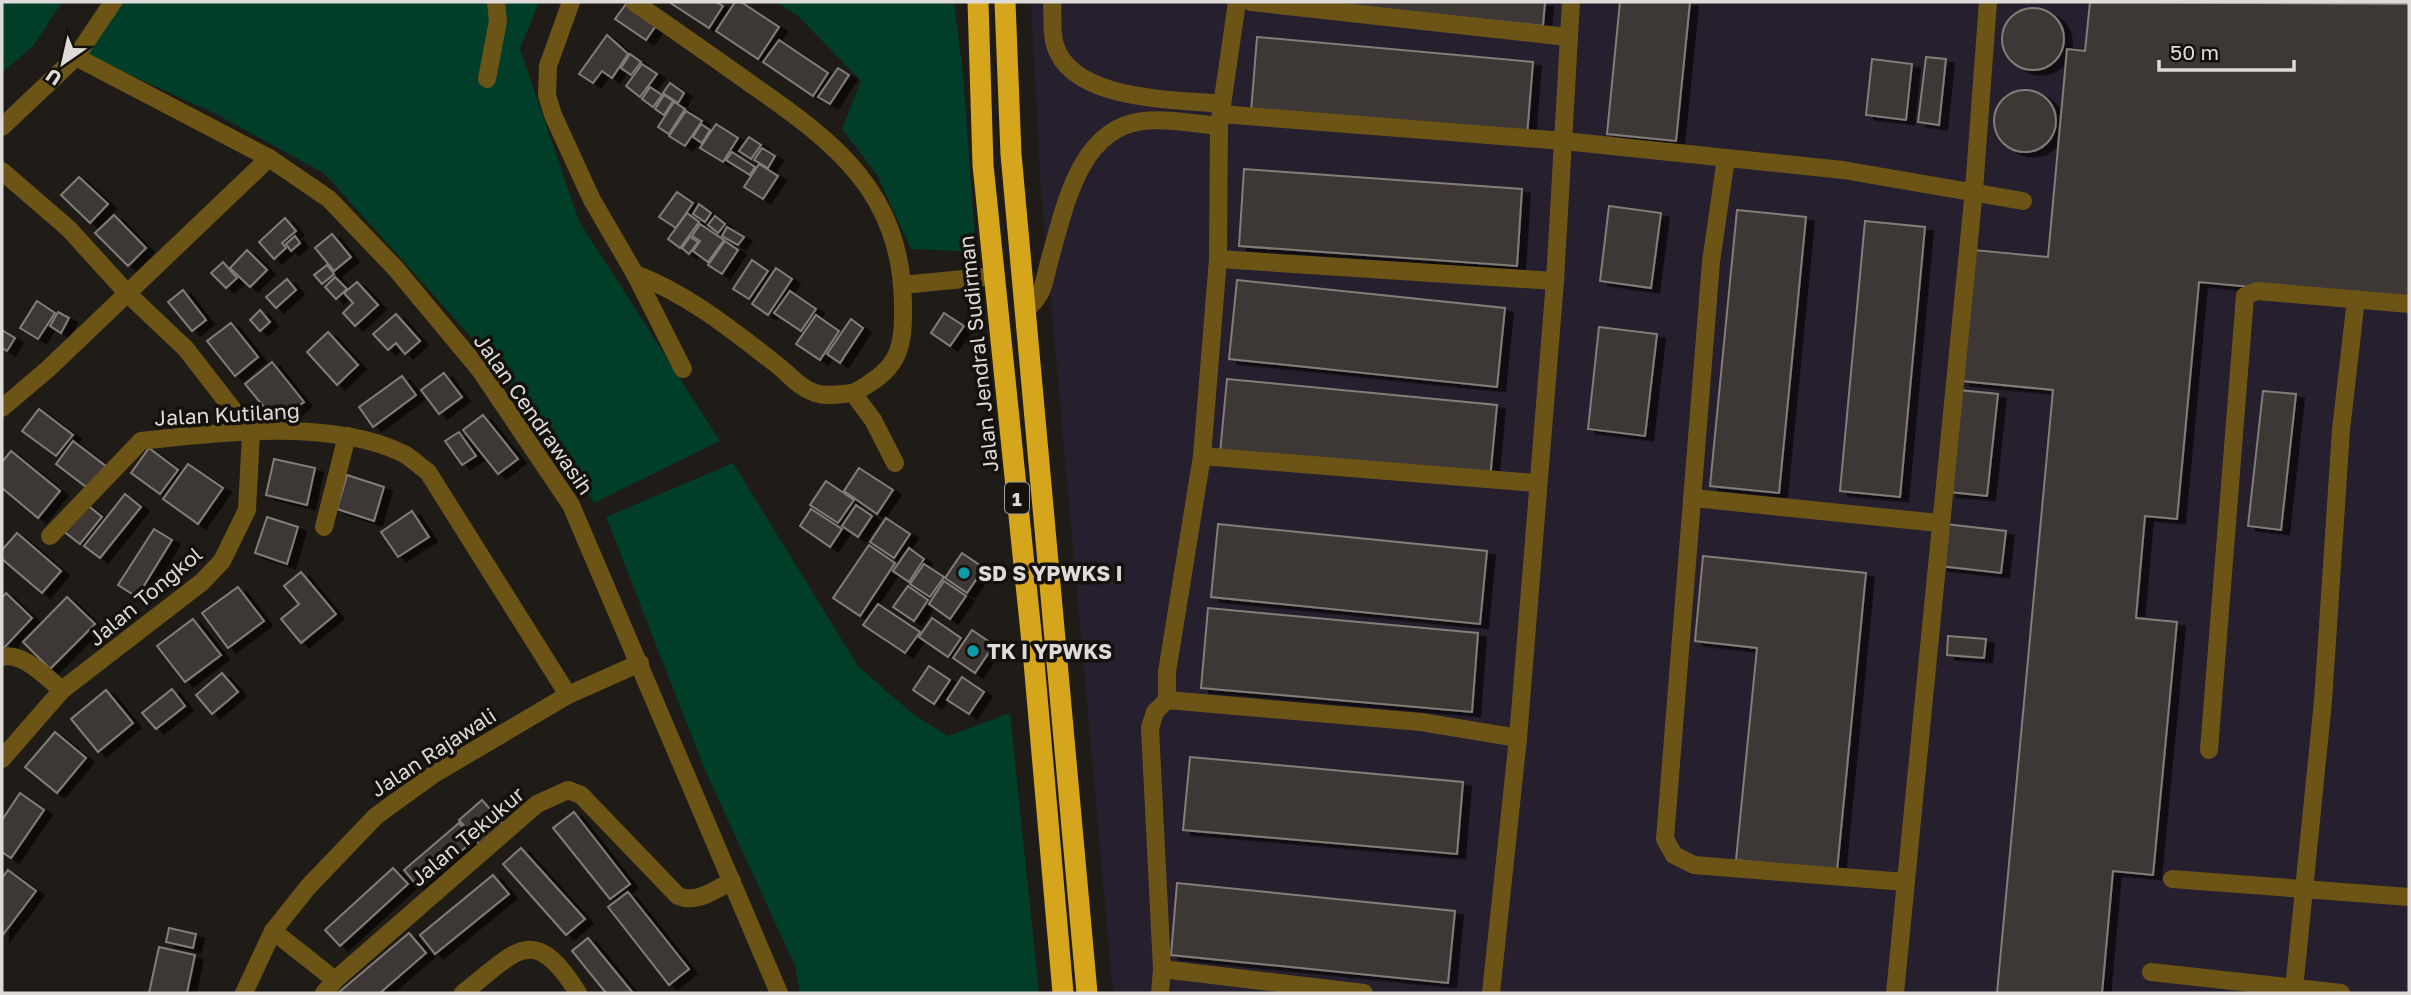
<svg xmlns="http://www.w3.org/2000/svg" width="2411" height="995" viewBox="0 0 2411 995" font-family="'Golos Text',sans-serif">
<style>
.industrial{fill:#261f2e}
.green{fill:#003e2a}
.building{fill:#3e3934;stroke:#827d77;stroke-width:2;filter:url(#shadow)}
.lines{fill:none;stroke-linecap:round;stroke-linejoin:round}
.minor{stroke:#6c5417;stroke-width:18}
.highway{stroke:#d5a61b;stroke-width:21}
.culture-dot{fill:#0f9aa8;stroke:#15110d;stroke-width:2.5}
.labels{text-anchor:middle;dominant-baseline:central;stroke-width:7;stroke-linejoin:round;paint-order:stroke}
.shield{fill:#15110d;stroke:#a29e9b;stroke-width:2}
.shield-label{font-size:19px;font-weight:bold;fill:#dedbd8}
.street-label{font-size:21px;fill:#dedbd8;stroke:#15110d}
.poi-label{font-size:21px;font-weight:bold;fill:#dedbd8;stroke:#15110d;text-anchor:start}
</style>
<defs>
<filter id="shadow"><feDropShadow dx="8" dy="4.5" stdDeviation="0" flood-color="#0009"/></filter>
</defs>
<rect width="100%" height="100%" fill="#1f1b16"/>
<polygon class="industrial" points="1031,2 2409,2 2409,993 1113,993 1041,192"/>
<g class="green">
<polygon points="2,2 62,2 34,45 2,73"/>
<polygon points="114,2 539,2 520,49 579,221 720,441 594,503 551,440 471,337 325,174 214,113 81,53"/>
<polygon points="776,2 954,2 963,74 976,252 911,249 877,175 842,129 861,81 798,16"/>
<polygon points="733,463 858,666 913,714 948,736 1010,713 1039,993 800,993 795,966 705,770 606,517"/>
</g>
<g class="building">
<polygon points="669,2 716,2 723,6 709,28"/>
<polygon points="735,2 741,2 779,27 758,59 716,31"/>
<polygon points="1316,2 1545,2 1543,26"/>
<polygon points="1620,2 1690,2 1676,141 1607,134"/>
<polygon points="2090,2 2409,4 2409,302 2199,282 2177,519 2145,516 2136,618 2177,622 2153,875 2113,871 2102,993 1997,993 2053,390 1962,381 1974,250 2048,257 2067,49 2085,51"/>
<polygon points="626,4 657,24 646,40 615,19"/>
<circle cx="2033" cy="39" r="31"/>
<polygon points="607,35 628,54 612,78 602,71 593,83 579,74"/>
<polygon points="1257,37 1533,62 1527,136 1251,112"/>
<polygon points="779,40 828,73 813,96 763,62"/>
<polygon points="630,54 641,62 631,75 621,68"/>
<polygon points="1926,57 1946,59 1939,125 1918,122"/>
<polygon points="1872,59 1912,64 1906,120 1866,115"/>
<polygon points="642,64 657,74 640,97 626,86"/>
<polygon points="838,68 849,75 830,104 818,97"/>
<polygon points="670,83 684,93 678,103 663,93"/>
<polygon points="650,87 662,95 653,107 642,99"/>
<circle cx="2025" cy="121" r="31"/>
<polygon points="664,95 673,101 664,115 655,109"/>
<polygon points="674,102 685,109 669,134 658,127"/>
<polygon points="686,111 702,121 685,146 669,136"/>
<polygon points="701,124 710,130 702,143 693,137"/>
<polygon points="716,124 738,138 723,162 700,148"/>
<polygon points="749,137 761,145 751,159 739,151"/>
<polygon points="762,148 775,156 768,168 754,160"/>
<polygon points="732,152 755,167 750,175 726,160"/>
<polygon points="759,164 778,176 763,199 744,187"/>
<polygon points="1244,169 1522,189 1517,266 1239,246"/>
<polygon points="79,177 108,204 90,223 61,195"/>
<polygon points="677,192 693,203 676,228 659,217"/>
<polygon points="699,204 711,213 705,222 693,214"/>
<polygon points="1609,206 1661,213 1651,288 1600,281"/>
<polygon points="1737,210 1806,217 1779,493 1710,486"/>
<polygon points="687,213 699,222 680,248 668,239"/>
<polygon points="114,215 146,248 128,266 95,233"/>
<polygon points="715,216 725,224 718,233 708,225"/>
<polygon points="285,218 296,231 282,243 286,248 274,259 259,242"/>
<polygon points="1865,221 1925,227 1900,497 1840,491"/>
<polygon points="700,224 724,240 708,262 693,251 700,241 692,236"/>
<polygon points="727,227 744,237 738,245 722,236"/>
<polygon points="332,234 351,257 334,271 315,248"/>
<polygon points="295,236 300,243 291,251 286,244"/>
<polygon points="690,237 698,242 689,254 682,248"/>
<polygon points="725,241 738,250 722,274 708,265"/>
<polygon points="247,250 267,270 250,287 230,268"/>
<polygon points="752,260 768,271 749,299 733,289"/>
<polygon points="223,262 237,278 226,288 211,273"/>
<polygon points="327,265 334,274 322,284 314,275"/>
<polygon points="776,268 792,279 768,315 752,304"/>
<polygon points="335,277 347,289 336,299 325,287"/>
<polygon points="287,279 296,290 276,308 266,297"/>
<polygon points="1237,280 1505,308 1497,387 1229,359"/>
<polygon points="357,282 378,305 355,326 343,313 353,303 344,293"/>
<polygon points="183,290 206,320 192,331 168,302"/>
<polygon points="790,291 816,309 801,331 774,313"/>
<polygon points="37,301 55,313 38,339 20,328"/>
<polygon points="260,310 270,322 260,331 250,320"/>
<polygon points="58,312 69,318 61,333 50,326"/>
<polygon points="944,313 964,326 950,346 931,333"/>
<polygon points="396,314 420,341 405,354 396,343 388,350 373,334"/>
<polygon points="816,315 839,331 820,360 796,344"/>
<polygon points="851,319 863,328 840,363 827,354"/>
<polygon points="231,323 258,357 235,376 207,341"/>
<polygon points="1599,327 1657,334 1645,436 1588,429"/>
<polygon points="2,330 15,338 7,351 2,348"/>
<polygon points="328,332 358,365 337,385 307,352"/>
<polygon points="272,362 304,402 277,423 245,384"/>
<polygon points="444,373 462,397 439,414 421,390"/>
<polygon points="402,376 416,395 373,427 359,407"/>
<polygon points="1227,379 1497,405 1490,479 1220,453"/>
<polygon points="1959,390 1998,394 1987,496 1949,492"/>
<polygon points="2263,391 2296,394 2281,530 2248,526"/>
<polygon points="39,409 73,435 56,456 22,431"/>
<polygon points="483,415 518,459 498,474 463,430"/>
<polygon points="459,432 476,456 462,465 445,441"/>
<polygon points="73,441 107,467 90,490 56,464"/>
<polygon points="149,448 178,470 160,494 131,473"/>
<polygon points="11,451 60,491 38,518 2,488 2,462"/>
<polygon points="274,459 315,468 307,505 266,495"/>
<polygon points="188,464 223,488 198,524 163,499"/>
<polygon points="859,468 893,490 877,514 844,491"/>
<polygon points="347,475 384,487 374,521 337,509"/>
<polygon points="826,481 854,500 838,523 810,505"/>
<polygon points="125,494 141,507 100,558 84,546"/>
<polygon points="85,503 102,517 80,544 62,530"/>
<polygon points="856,505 872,516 858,537 842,526"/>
<polygon points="811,509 842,529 830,547 800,526"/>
<polygon points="412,511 429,537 398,557 381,532"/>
<polygon points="267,517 298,527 287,564 255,553"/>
<polygon points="886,518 910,534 894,558 870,542"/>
<polygon points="1218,524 1487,551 1480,624 1211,597"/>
<polygon points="1945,524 2006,531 2001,573 1940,566"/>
<polygon points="154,529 172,540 137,597 118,585"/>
<polygon points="17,533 61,571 42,593 2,559 2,550"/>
<polygon points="869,545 895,563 860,616 833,598"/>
<polygon points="909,548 924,559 909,582 893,571"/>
<polygon points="962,553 984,568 967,593 945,578"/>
<polygon points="1703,556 1866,573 1837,871 1736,860 1757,648 1695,641"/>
<polygon points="924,564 944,577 930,597 910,584"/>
<polygon points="301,572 336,614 301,643 281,619 299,604 284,586"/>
<polygon points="944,581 966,596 950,619 929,604"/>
<polygon points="908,586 928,600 914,621 893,607"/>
<polygon points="238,587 264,621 228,648 202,613"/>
<polygon points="6,593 32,618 2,650 2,598"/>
<polygon points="67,597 95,624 50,669 23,642"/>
<polygon points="878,604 920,632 905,653 863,625"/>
<polygon points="1208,608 1478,633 1472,712 1201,688"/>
<polygon points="932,618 961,638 948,657 919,637"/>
<polygon points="193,619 221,655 185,682 157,646"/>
<polygon points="972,630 994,645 975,673 953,658"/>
<polygon points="1948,636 1986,639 1984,658 1947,655"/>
<polygon points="929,666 950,680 934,704 913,690"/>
<polygon points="222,673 238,692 212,714 196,695"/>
<polygon points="962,677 984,692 969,714 947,700"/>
<polygon points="172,689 185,706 156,729 142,713"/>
<polygon points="106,690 133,723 98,752 71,719"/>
<polygon points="55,732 86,758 57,793 25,767"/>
<polygon points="1190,757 1463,782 1457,854 1183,830"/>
<polygon points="20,793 44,810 11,858 2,852 2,820"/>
<polygon points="482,800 505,826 482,847 459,820"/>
<polygon points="574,812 630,884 610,899 553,828"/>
<polygon points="459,823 474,840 419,888 404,870"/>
<polygon points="521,848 585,919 566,935 503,864"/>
<polygon points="393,868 408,884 340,946 325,930"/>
<polygon points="8,870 36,891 2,936 2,878"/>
<polygon points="493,875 509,894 435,954 420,935"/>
<polygon points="1177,883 1455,911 1448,983 1171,955"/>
<polygon points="628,892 689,969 669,985 608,907"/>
<polygon points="169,928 196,934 193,948 166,942"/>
<polygon points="409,933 426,953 380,993 338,993"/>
<polygon points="588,938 633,993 606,993 572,951"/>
<polygon points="159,947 195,955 187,993 149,993"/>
</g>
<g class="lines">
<g class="minor">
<polyline points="571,2 548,66 547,95 553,115 592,200 635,274 683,369"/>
<path d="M634,2C673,29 712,56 751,84C836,143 901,192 903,304C904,353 897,370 853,393"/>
<path d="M1052,2C1053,15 1051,32 1055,45C1072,101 1172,99 1221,104"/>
<polyline points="1251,2 1568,37"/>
<polyline points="76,57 269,158 329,199 396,269 480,370 571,505 779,993"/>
<polyline points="487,79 498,21 496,2"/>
<polyline points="1221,114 1564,141 1843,170 2023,201"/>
<polyline points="2,127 76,57 113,2"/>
<polyline points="1726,158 1711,262 1665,839 1674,855 1694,865 1905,882"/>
<polyline points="2,171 69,229 128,294 186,349 251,433"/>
<polyline points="1218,259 1555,281"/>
<path d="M635,274C688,294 732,330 776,364C789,374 798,387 815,393C827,397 841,394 853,393L873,420L895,463"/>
<polyline points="902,285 994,276"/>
<path d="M1024,311C1047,293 1043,281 1051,255C1065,206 1080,128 1143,121C1168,118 1195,124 1219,126"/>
<polyline points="2,408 48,369 269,158"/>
<polyline points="1202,456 1536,483"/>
<polyline points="1693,498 1939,523"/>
<polyline points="324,527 347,436"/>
<path d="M50,536L141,441C217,432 331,419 402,453C411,457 419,466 428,472L568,695"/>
<path d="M2,657C22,651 47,678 62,690"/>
<polyline points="1167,700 1167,672 1202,456 1218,259 1219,126 1237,2"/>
<polyline points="2209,750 2245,296 2257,291 2409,304"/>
<polyline points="2,759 62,690 202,582 222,561 247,510 251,433"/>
<polyline points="2172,879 2409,897"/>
<polyline points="273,931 335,980"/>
<polyline points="1162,969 1364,993"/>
<polyline points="2151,972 2341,993"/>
<polyline points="2294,989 2323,701 2341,430 2356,299"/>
<polyline points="244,993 273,931 308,887 376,816 434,774 568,695 640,663"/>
<path d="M324,993L335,980L537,804L568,790L581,795L678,896C697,904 714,890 732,881"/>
<path d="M463,993C516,952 533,921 578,993"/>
<polyline points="1160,993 1162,969 1150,728 1155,712 1167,700 1421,722 1518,738"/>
<polyline points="1491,993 1518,738 1555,281 1571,2"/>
<polyline points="1895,993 1974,190 1988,2"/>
</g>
<g class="highway">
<polyline points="978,2 983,165 1034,662 1063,993"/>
<polyline points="1005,2 1011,154 1087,993"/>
</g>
</g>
<g class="culture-dot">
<circle cx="964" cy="573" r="7"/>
<circle cx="973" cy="651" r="7"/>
</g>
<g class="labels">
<rect class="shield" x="1005" y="482.5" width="24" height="31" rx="5"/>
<g class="shield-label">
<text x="1017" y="498">1</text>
</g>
<g class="street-label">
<text transform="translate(978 354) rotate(-96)">Jalan Jendral Sudirman</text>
<text transform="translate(227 414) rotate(-3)">Jalan Kutilang</text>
<text transform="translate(534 414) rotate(55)">Jalan Cendrawasih</text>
<text transform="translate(145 596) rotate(-40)">Jalan Tongkol</text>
<text transform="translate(433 752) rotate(-33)">Jalan Rajawali</text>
<text transform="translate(467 836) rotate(-40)">Jalan Tekukur</text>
</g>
<g class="poi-label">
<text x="978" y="573">SD S YPWKS I</text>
<text x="987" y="651">TK I YPWKS</text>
</g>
</g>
<rect width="2411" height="995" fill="none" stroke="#dedbd8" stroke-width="7"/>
<g transform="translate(63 63) rotate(214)" stroke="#15110d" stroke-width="5" paint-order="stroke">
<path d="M0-5L12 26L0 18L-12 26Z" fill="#dedbd8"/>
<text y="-10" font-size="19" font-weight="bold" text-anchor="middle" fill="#dedbd8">U</text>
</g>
<path d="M2159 60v10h135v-10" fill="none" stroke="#dedbd8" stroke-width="3.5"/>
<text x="2170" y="60" font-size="21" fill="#dedbd8" stroke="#15110d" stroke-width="5" paint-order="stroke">50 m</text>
</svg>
